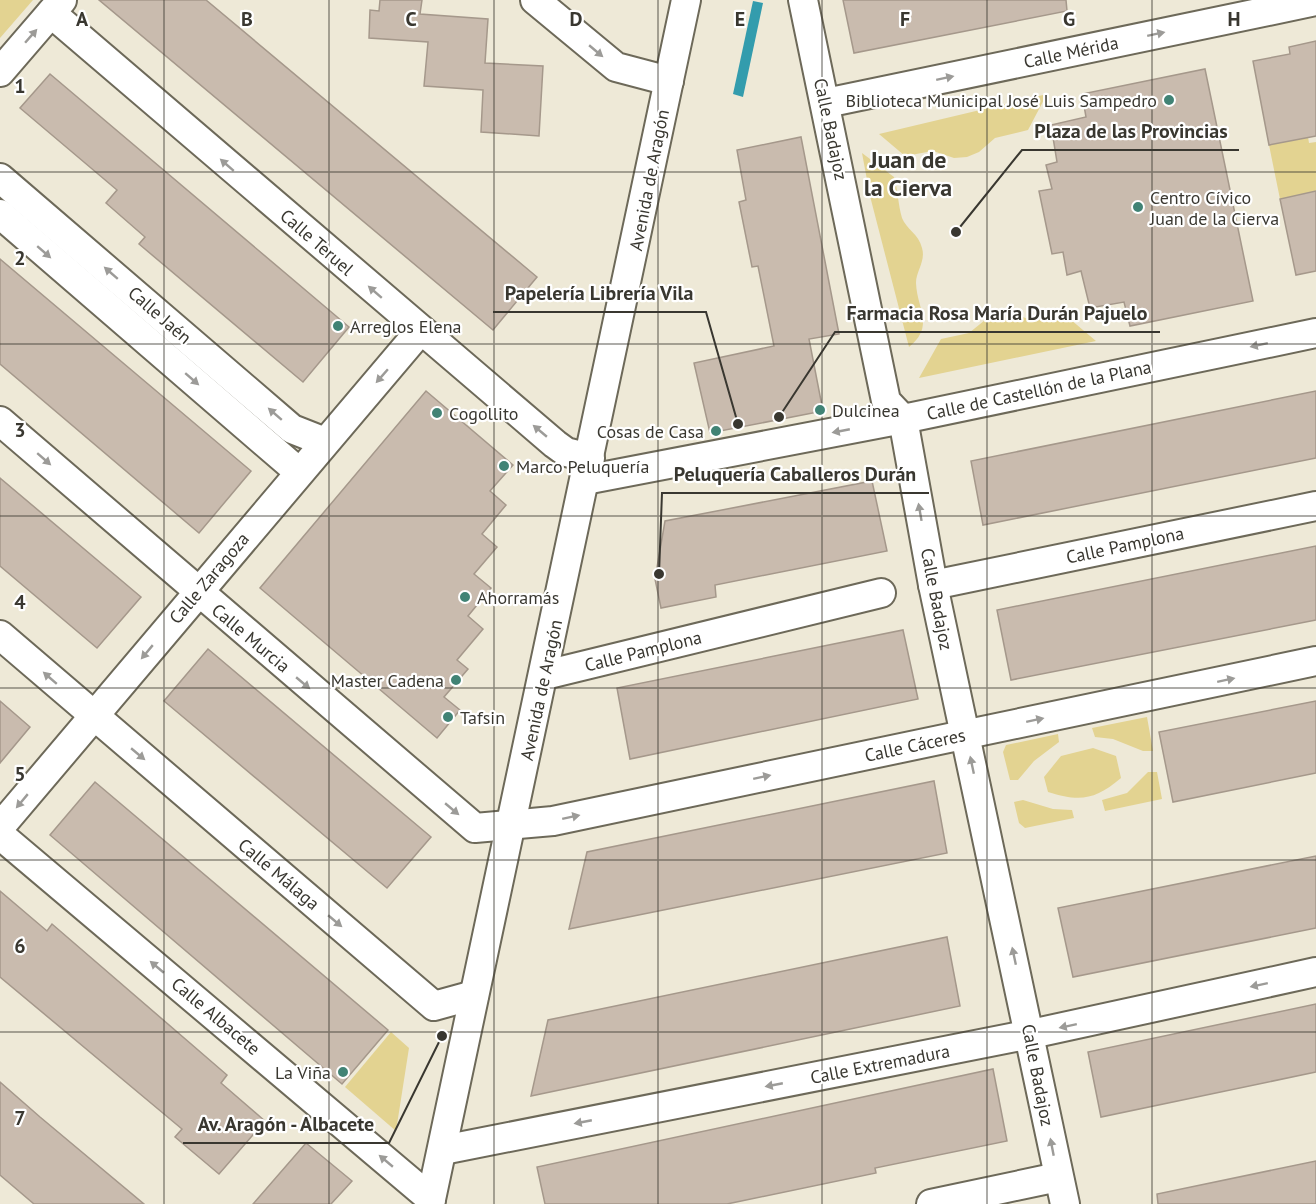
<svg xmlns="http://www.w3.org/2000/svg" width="1316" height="1204" viewBox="0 0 1316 1204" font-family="'PT Sans',sans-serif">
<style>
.green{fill:#e3d391}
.water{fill:#339cad}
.building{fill:#c9bbae;stroke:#a5988b;stroke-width:1.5}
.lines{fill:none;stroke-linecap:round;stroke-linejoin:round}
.minor-casing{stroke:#6d6959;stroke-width:32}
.minor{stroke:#fff;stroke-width:28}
.oneway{fill:#9c9b98}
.grid{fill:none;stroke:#393730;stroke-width:1.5;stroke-opacity:0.55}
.poi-dot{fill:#418375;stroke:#fff;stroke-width:2}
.labels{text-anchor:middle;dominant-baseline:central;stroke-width:4.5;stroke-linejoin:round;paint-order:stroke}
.street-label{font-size:18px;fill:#393730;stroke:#fff}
.poi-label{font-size:18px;fill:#393730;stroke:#fff;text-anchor:start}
.district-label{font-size:24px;font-weight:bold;fill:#393730;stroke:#fff}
.grid-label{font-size:20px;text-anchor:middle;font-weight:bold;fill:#393730;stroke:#fff;stroke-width:4.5;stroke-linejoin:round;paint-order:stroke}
.leader{fill:none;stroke:#393730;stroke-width:2}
.callout-dot{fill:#393730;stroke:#fff;stroke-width:2}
.callout-label{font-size:20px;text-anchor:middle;font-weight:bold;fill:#393730;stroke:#fff;stroke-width:4.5;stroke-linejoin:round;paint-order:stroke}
</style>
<rect width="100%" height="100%" fill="#eee9d7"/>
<g class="green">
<polygon points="0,0 33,0 0,38"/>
<polygon points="1047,94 1028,130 995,138 979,152 967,157 954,158 933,151 905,156 879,134"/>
<polygon points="1308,137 1309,143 1316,142 1316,191 1280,199 1269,145"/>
<path d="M862,153L894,177C898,190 898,205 902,218C906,229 919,234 922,248C926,261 916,271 916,283C917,309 935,326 909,347L870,196Z"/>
<polygon points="1000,314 1015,314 1031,320 1064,314 1096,341 919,378 941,339 969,333 985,320"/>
<polygon points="1147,717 1153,751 1143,751 1113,739 1095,737 1092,728"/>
<polygon points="1058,734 1059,742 1034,761 1018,780 1010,780 1003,752 1006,745"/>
<path d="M1093,748L1116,756L1121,778C1095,800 1080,802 1048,792L1044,777L1061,756Z"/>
<polygon points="1148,772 1157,772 1162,799 1105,811 1102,800 1127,793"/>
<polygon points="1023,800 1053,809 1072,810 1074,818 1025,828 1019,823 1014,802"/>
<polygon points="391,1032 409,1048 396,1131 345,1087"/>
</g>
<polygon class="water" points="753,1 763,3 743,97 733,94"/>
<g class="building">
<polygon points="99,0 206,0 537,277 493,330"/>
<polygon points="380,0 422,0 420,14 488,19 485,63 543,66 539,136 481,132 483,90 424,86 428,42 369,38 370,10 379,11"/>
<polygon points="843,0 1066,0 1067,11 854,53"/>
<polygon points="1316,41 1316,136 1269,145 1253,61 1290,54 1289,47"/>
<polygon points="1205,69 1253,301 1130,326 1124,302 1090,308 1081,271 1067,275 1063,252 1052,254 1039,191 1052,189 1046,165 1057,162 1051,125 1086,117 1082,94"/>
<polygon points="50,74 349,327 303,382 139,244 145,237 106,203 117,190 20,108"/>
<polygon points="801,137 839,334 809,339 823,411 710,433 694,363 774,346 758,266 752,267 739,202 746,200 737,150"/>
<polygon points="1316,191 1316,271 1296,275 1280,199"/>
<polygon points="0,259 251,471 199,533 0,364"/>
<polygon points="426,391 513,465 490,491 506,505 482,534 497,547 474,574 491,588 468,616 483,629 457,660 468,669 444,697 460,710 437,738 260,588"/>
<polygon points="1316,391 1316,458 983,525 971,461"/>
<polygon points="0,478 141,597 97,648 0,566"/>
<polygon points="872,481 887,551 715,585 716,597 661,608 655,579 665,521"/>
<polygon points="1316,546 1316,620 1011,680 997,610"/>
<polygon points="903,630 918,699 630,759 617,688"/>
<polygon points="208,649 431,837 387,888 164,701"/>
<polygon points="0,701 30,727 0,763"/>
<polygon points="1316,701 1316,773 1173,802 1159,732"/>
<polygon points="934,781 947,853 569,929 587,852"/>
<polygon points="95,782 388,1030 342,1084 50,835"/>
<polygon points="1316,856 1316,928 1073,977 1058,908"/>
<polygon points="0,891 47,931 52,924 227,1075 221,1083 265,1121 219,1174 175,1137 182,1129 0,977"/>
<polygon points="947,937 960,1006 531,1096 548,1020"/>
<polygon points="1316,1004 1316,1072 1101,1117 1088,1052"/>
<polygon points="993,1069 1007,1141 875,1168 876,1173 727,1204 545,1204 537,1167"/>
<polygon points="0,1082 40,1117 144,1204 34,1204 0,1175"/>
<polygon points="306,1143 352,1181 331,1204 253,1204"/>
<polygon points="1316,1161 1316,1204 1158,1204 1157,1194"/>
</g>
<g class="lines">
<g class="minor-casing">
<g id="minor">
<polyline points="535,0 616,67 669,81"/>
<polyline points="803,0 886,401 903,419 933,585 1065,1204"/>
<polyline points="51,13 555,444 566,452 590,458"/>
<polyline points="0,72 62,0"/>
<polyline points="826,103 1316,1"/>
<polyline points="0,178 292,429 325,442"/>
<polyline points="0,214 299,472"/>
<polyline points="0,421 475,828 553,821 1316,661"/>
<polyline points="585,480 903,419 1316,333"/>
<polyline points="933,585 1316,506"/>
<polyline points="0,635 434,1006 474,995"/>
<polyline points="545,675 881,593"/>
<polyline points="0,827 420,331"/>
<polyline points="0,835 431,1199"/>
<polyline points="443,1150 1031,1034 1316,972"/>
<polyline points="430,1204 686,0"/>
<polyline points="931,1204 1058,1177"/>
</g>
</g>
<use href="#minor" class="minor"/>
</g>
<defs><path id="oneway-solid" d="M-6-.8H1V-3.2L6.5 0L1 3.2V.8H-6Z" transform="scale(1.5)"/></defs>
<g class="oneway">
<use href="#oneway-solid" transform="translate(1156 34) rotate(-12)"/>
<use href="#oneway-solid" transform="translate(31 36) rotate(-49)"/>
<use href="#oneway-solid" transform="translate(596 51) rotate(40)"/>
<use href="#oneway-solid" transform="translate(945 78) rotate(-12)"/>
<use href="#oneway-solid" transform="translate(227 165) rotate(-139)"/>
<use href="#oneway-solid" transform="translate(44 252) rotate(41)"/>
<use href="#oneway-solid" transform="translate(111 273) rotate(-139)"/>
<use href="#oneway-solid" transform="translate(375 292) rotate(-139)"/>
<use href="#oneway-solid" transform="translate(1259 345) rotate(168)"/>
<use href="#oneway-solid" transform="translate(382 376) rotate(131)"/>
<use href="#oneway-solid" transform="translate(192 379) rotate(41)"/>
<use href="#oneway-solid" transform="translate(275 414) rotate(-139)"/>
<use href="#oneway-solid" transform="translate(540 431) rotate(-140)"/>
<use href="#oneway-solid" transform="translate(841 431) rotate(169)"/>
<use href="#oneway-solid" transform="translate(44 459) rotate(41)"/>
<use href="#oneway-solid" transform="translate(920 512) rotate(-100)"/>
<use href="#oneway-solid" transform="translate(147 652) rotate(130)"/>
<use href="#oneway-solid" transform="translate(50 678) rotate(-139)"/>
<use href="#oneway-solid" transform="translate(1226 680) rotate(-12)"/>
<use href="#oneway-solid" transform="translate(303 683) rotate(40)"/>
<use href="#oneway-solid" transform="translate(1035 720) rotate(-12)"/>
<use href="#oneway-solid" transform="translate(138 754) rotate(40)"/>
<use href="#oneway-solid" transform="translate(972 765) rotate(-102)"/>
<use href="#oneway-solid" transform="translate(762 777) rotate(-12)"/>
<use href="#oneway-solid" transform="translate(22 801) rotate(130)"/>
<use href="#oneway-solid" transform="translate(452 809) rotate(40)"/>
<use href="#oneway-solid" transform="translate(571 817) rotate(-12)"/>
<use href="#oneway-solid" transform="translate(335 921) rotate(40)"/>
<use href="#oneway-solid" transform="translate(1014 956) rotate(-102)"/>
<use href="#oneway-solid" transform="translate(157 967) rotate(-140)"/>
<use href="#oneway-solid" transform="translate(1259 985) rotate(168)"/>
<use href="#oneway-solid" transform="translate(1068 1026) rotate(168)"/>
<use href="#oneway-solid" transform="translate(774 1085) rotate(169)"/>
<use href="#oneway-solid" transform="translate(583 1122) rotate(169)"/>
<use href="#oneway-solid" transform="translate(1052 1147) rotate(-101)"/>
<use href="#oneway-solid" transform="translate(386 1161) rotate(-140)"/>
</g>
<path class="grid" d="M164,0V1204M329,0V1204M494,0V1204M658,0V1204M822,0V1204M987,0V1204M1152,0V1204M0,172H1316M0,344H1316M0,516H1316M0,688H1316M0,860H1316M0,1032H1316"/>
<g class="poi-dot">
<circle cx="1169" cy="100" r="6"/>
<circle cx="1138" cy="207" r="6"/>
<circle cx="338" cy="326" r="6"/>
<circle cx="820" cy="410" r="6"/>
<circle cx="437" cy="413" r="6"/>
<circle cx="716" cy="431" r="6"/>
<circle cx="504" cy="466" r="6"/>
<circle cx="465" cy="597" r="6"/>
<circle cx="456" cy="680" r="6"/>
<circle cx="448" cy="717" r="6"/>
<circle cx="343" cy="1072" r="6"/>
</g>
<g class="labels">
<g class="street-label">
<text transform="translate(1071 52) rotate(-12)">Calle Mérida</text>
<text transform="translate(831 129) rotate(78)">Calle Badajoz</text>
<text transform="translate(649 180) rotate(-79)">Avenida de Aragón</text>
<text transform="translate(317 242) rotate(41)">Calle Teruel</text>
<text transform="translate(160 315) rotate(41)">Calle Jaén</text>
<text transform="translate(1039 390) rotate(-12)">Calle de Castellón de la Plana</text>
<text transform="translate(1125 545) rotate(-12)">Calle Pamplona</text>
<text transform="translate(209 578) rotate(-50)">Calle Zaragoza</text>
<text transform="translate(937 599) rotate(79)">Calle Badajoz</text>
<text transform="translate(251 638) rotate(40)">Calle Murcia</text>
<text transform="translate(643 651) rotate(-14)">Calle Pamplona</text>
<text transform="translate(541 690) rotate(-78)">Avenida de Aragón</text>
<text transform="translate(915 745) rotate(-12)">Calle Cáceres</text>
<text transform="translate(279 874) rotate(40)">Calle Málaga</text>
<text transform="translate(216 1016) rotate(40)">Calle Albacete</text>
<text transform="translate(880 1064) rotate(-11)">Calle Extremadura</text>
<text transform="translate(1038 1075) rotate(79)">Calle Badajoz</text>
</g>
<g class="poi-label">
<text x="1157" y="100" text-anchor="end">Biblioteca Municipal José Luis Sampedro</text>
<text x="1150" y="197">Centro Cívico<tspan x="1150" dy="21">Juan de la Cierva</tspan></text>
<text x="350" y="326">Arreglos Elena</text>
<text x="832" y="410">Dulcinea</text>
<text x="449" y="413">Cogollito</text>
<text x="704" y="431" text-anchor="end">Cosas de Casa</text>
<text x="516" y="466">Marco Peluquería</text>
<text x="477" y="597">Ahorramás</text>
<text x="444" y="680" text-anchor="end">Master Cadena</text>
<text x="460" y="717">Tafsin</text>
<text x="331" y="1072" text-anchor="end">La Viña</text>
</g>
<g class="district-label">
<text x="908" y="159">Juan de<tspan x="908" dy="28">la Cierva</tspan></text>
</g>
</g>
<g class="grid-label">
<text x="82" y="26">A</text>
<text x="247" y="26">B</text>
<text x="411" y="26">C</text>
<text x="576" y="26">D</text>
<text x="740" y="26">E</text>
<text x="905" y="26">F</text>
<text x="1069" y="26">G</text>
<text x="1234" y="26">H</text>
<text x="20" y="93">1</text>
<text x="20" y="265">2</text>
<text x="20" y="437">3</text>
<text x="20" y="609">4</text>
<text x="20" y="781">5</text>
<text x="20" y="953">6</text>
<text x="20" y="1125">7</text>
</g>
<path class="leader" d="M956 232L1022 150H1239M738 424L706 312H493M779 417L835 332H1160M659 574L662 493H929M442 1036L389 1143H183"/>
<g class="callout-dot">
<circle cx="956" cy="232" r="6"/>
<circle cx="738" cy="424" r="6"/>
<circle cx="779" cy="417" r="6"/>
<circle cx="659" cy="574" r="6"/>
<circle cx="442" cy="1036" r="6"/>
</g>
<g class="callout-label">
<text x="1131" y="138">Plaza de las Provincias</text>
<text x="599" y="300">Papelería Librería Vila</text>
<text x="997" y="320">Farmacia Rosa María Durán Pajuelo</text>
<text x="795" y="481">Peluquería Caballeros Durán</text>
<text x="286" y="1131">Av. Aragón - Albacete</text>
</g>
</svg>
